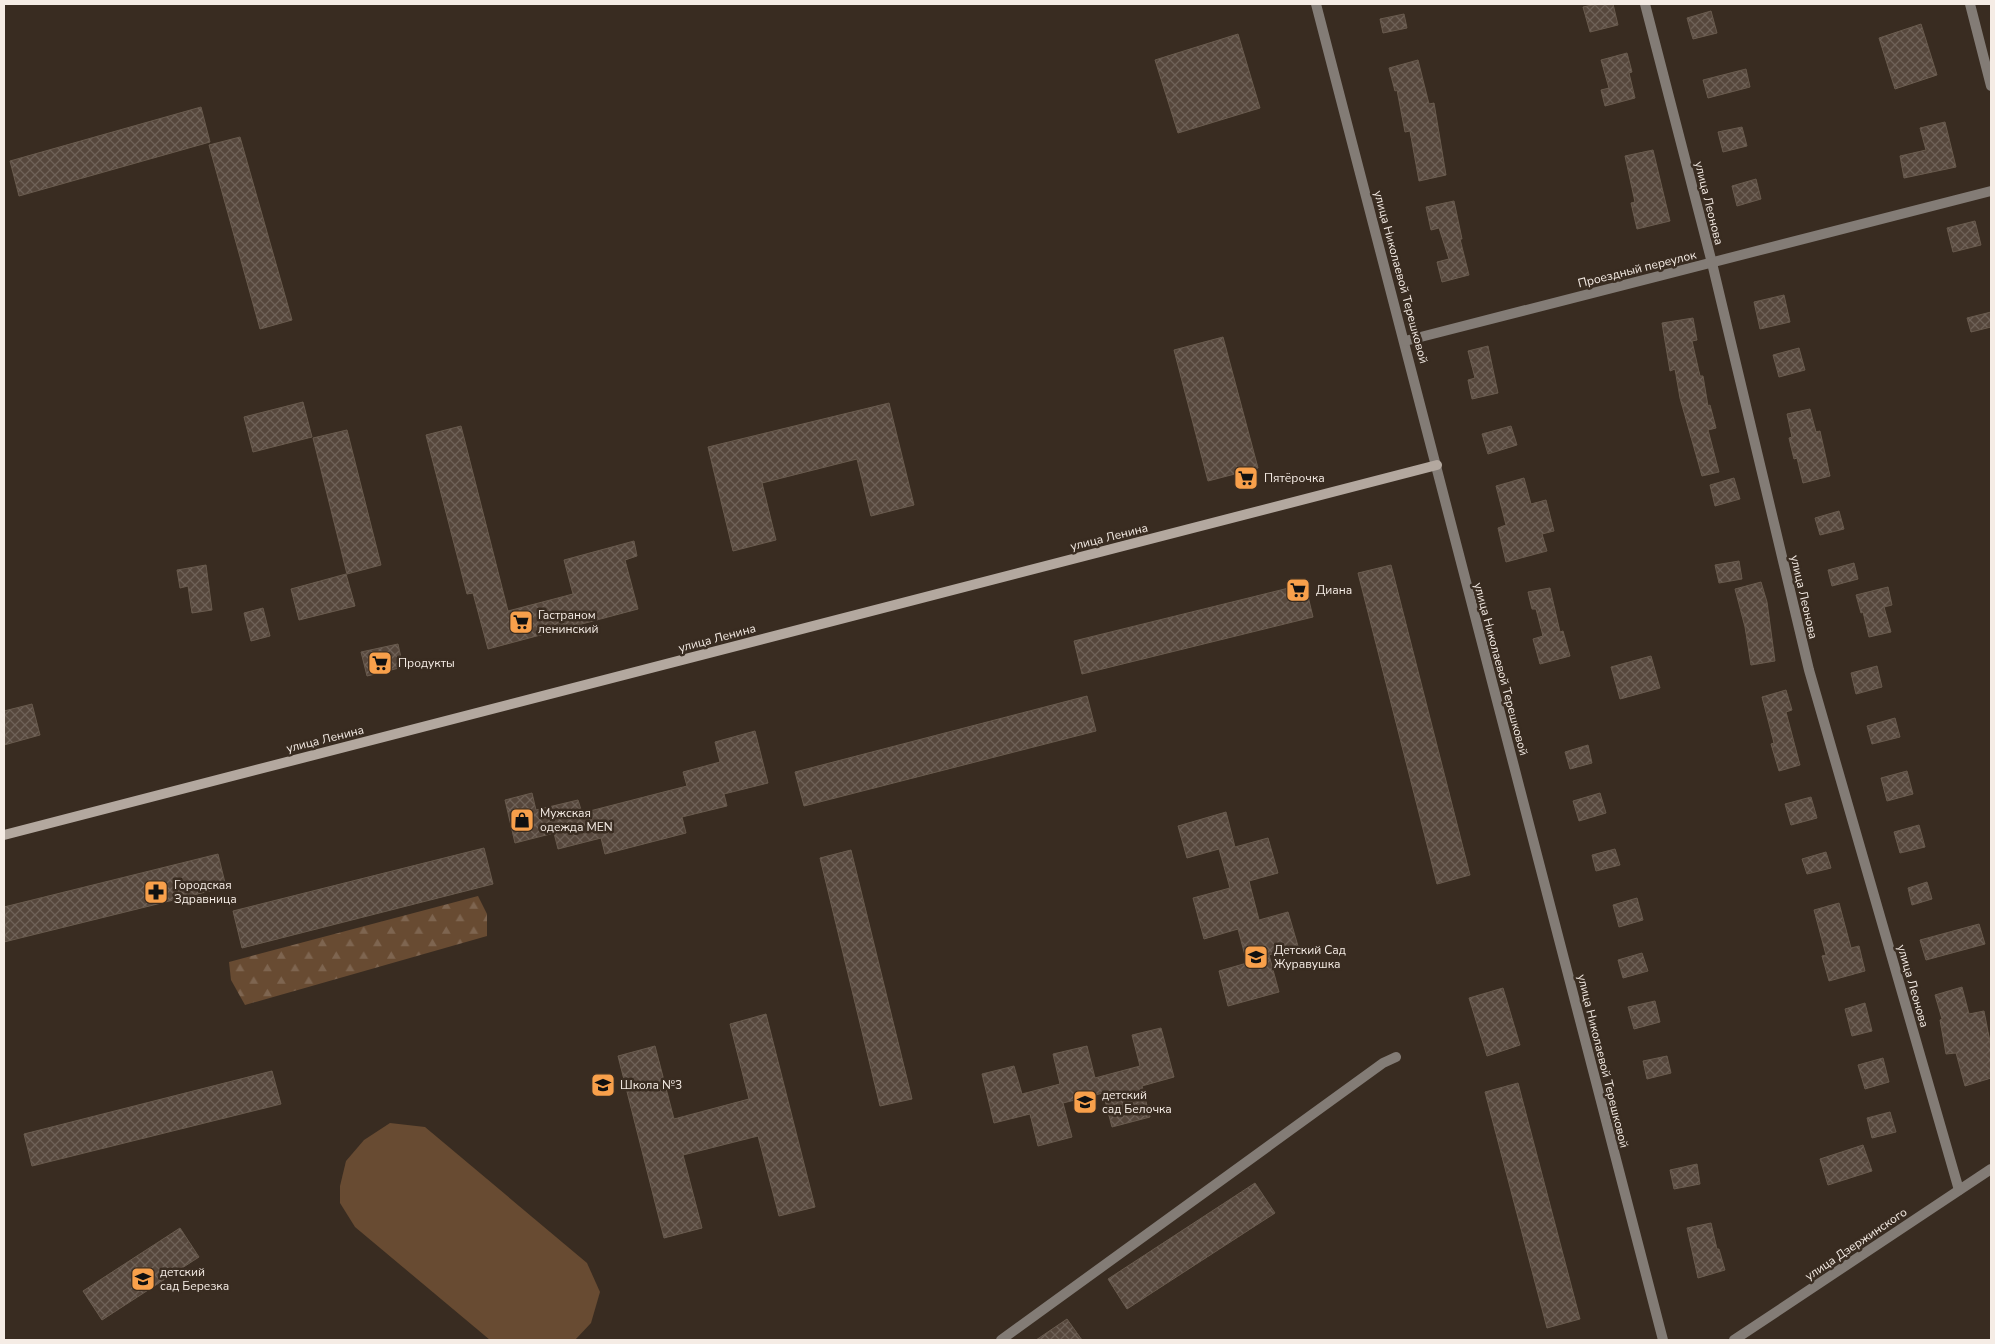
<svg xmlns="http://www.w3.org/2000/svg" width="1995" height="1344" viewBox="0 0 1995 1344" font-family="'Nunito Sans',sans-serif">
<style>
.green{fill:#684b32}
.forest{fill:url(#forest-firs)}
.building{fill:url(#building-cross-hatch);stroke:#695b4e}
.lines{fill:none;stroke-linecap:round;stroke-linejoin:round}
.street{stroke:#837c76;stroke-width:10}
.secondary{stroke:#b3a89f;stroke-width:10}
.labels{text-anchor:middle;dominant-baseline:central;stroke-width:5;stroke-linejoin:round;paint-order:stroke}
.street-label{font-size:12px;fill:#f5ece5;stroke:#392c21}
.poi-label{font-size:12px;fill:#f5ece5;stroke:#392c21;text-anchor:start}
</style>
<defs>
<pattern id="forest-firs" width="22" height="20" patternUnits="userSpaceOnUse" patternTransform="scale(1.25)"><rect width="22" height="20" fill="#684b32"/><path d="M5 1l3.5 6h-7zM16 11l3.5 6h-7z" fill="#7e6550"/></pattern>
<pattern id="building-cross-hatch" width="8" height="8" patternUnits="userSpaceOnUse" patternTransform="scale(1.25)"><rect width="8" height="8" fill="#56473c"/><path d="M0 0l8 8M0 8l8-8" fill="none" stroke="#6f6258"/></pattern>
</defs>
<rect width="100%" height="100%" fill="#392c21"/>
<polygon class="green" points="390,1123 425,1127 587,1263 600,1292 591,1323 575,1340 490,1340 355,1227 340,1203 340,1186 346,1161 364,1140"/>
<polygon class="forest" points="478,896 487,914 487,936 245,1005 231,980 229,962"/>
<g class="building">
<polygon points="1597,4 1613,4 1618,25 1590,32 1583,7"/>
<polygon points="1711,11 1717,33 1693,39 1687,18"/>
<polygon points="1404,14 1407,28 1383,33 1380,19"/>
<polygon points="1921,24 1937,75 1895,89 1879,38"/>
<polygon points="1238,34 1260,108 1178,133 1155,60"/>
<polygon points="1627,53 1632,72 1629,73 1635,98 1605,106 1601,90 1609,88 1601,60"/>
<polygon points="1418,60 1429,104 1434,103 1446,175 1419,181 1410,131 1405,132 1397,90 1395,91 1389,68"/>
<polygon points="1746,69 1750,87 1708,98 1703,80"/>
<polygon points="201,107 210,142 19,196 10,161"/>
<polygon points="1945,122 1956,167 1904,178 1900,156 1926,150 1920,128"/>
<polygon points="1742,127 1747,146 1723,152 1718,132"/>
<polygon points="240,137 292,320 260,329 209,145"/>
<polygon points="1653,150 1670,221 1637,229 1631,203 1635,202 1625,156"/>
<polygon points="1756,179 1761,199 1737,206 1732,186"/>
<polygon points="1454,201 1462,239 1460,239 1469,275 1442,282 1437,262 1449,259 1439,228 1431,230 1426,207"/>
<polygon points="1975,221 1981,245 1953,252 1947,228"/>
<polygon points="1784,295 1790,322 1760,329 1754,302"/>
<polygon points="1991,312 1991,327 1971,332 1967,318"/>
<polygon points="1693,318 1697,340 1692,341 1700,376 1703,376 1708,406 1710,405 1716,428 1708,430 1719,472 1702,476 1680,398 1675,369 1670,371 1662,323"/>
<polygon points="1223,337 1258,468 1208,481 1174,350"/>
<polygon points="1488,346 1498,393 1472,399 1468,380 1475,378 1468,351"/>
<polygon points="1799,348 1805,370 1779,377 1773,355"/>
<polygon points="303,402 312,437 253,452 244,417"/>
<polygon points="889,403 914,505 871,516 857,459 762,483 776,540 733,551 708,447"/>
<polygon points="1810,409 1816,432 1820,431 1830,476 1803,483 1797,458 1794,459 1789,438 1792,437 1787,414"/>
<polygon points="461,426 508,611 573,594 564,560 634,541 637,556 625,560 638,609 488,649 473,593 467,594 426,435"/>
<polygon points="1511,426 1517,445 1488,454 1482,434"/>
<polygon points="347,430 381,565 347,574 313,438"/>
<polygon points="1524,478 1531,504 1546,500 1554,531 1542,534 1547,551 1506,562 1498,528 1506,525 1496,486"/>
<polygon points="1734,478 1740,499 1715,506 1710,485"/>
<polygon points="1839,511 1844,529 1820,535 1815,518"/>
<polygon points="1739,561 1742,579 1719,583 1715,565"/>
<polygon points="1854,563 1858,579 1832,586 1828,570"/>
<polygon points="206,565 212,610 192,613 188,586 180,588 177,570"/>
<polygon points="1391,565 1470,875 1437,884 1358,573"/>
<polygon points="346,574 355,606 299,620 291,589"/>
<polygon points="1761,582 1767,602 1775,661 1751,665 1745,627 1735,589"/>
<polygon points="1305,584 1313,617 1082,674 1074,641"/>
<polygon points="1888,587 1892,605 1884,607 1891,632 1869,637 1863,612 1861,613 1856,595"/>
<polygon points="1550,588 1560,632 1563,631 1570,656 1540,664 1533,639 1543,636 1536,609 1532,609 1528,592"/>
<polygon points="263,608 270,636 251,641 244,613"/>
<polygon points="398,644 403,667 367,676 361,652"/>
<polygon points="1651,656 1660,688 1620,699 1611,667"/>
<polygon points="1877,666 1882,687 1856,694 1851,673"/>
<polygon points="1786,690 1792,710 1786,712 1800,765 1779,771 1771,744 1774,743 1762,697"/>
<polygon points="1087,696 1096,731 804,806 795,772"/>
<polygon points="32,704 40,735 4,745 4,711"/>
<polygon points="1895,718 1900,737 1872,744 1867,726"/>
<polygon points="755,731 768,783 724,794 727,806 682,817 686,833 605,854 601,838 558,849 554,833 515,843 505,800 532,793 536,810 578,800 582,813 687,786 683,772 720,762 715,742"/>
<polygon points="1588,745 1592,763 1570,769 1565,752"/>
<polygon points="1907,771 1913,794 1887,801 1881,778"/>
<polygon points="1600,793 1606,813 1579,821 1573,801"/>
<polygon points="1811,797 1817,818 1791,825 1785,804"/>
<polygon points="1226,812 1235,847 1268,838 1278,873 1249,881 1259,920 1288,912 1298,946 1269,955 1279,992 1228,1006 1219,971 1247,963 1238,929 1204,939 1193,898 1230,888 1219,849 1187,858 1178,826"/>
<polygon points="1919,825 1925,847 1900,853 1894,832"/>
<polygon points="484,848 493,884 242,948 233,911"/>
<polygon points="1615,849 1620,865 1596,871 1592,855"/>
<polygon points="851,850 912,1099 880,1106 820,858"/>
<polygon points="1826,852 1831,868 1807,874 1802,859"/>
<polygon points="218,854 226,887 4,942 4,907"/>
<polygon points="1927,882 1932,899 1912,905 1908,888"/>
<polygon points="1637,898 1643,920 1619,927 1613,905"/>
<polygon points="1839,903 1851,948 1859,946 1865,971 1829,981 1822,956 1826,955 1814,910"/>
<polygon points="1979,924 1985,944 1926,960 1920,940"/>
<polygon points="1642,953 1648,971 1623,978 1618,960"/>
<polygon points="1962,987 1969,1014 1984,1011 1991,1047 1991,1078 1965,1086 1956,1053 1946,1054 1940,1020 1942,1019 1935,995"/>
<polygon points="1503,988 1520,1045 1487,1056 1469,998"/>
<polygon points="1655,1001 1660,1022 1634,1029 1628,1007"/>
<polygon points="1865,1003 1872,1031 1852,1036 1845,1009"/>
<polygon points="766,1014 815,1207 779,1216 758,1136 683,1155 702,1228 664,1238 618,1056 655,1046 674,1119 749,1099 730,1024"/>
<polygon points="1161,1028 1174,1077 1142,1086 1150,1117 1112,1127 1103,1093 1063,1103 1072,1137 1038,1146 1030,1114 994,1123 982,1074 1014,1066 1022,1094 1060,1084 1053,1054 1087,1046 1095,1078 1140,1066 1132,1035"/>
<polygon points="1667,1056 1671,1073 1647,1079 1643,1061"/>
<polygon points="1883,1058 1889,1082 1865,1089 1858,1065"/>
<polygon points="272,1071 281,1104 32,1166 24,1134"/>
<polygon points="1518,1083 1580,1319 1547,1328 1485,1092"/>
<polygon points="1890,1112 1896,1132 1872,1138 1867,1118"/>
<polygon points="1863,1145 1872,1171 1828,1185 1820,1159"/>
<polygon points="1697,1164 1700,1184 1674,1189 1670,1170"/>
<polygon points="1255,1183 1275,1213 1127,1309 1108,1279"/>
<polygon points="1711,1223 1717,1249 1719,1249 1725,1270 1698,1278 1687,1228"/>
<polygon points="180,1228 199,1257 102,1320 83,1291"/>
<polygon points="1067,1319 1082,1340 1036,1340"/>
</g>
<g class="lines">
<g class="street">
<polyline points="1316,4 1663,1340"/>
<polyline points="1645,4 1712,263 1809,670 1959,1190"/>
<polyline points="1970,4 1991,86"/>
<polyline points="1405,341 1991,191"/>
<polyline points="1001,1340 1383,1063 1396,1057"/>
<polyline points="1734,1340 1991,1169"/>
</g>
<polyline class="secondary" points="4,835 1437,465"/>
</g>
<defs>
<g id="supermarket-square" transform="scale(1.25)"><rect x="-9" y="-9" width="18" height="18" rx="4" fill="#f8a04b" stroke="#392c21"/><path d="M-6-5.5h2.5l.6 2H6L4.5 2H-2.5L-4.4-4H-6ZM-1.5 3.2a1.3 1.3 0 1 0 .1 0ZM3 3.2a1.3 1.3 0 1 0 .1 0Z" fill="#111"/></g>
<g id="shop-square" transform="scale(1.25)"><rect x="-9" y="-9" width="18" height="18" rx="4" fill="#f8a04b" stroke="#392c21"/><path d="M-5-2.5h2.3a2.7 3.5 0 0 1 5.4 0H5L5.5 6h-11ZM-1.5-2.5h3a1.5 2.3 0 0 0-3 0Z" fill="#111"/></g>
<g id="pharmacy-square" transform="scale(1.25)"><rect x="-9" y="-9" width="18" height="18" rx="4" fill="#f8a04b" stroke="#392c21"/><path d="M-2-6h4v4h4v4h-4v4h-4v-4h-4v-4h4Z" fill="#111"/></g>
<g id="school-square" transform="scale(1.25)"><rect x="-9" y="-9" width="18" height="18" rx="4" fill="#f8a04b" stroke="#392c21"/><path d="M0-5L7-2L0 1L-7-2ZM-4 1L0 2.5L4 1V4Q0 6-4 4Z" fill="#111"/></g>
</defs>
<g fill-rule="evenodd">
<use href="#supermarket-square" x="1246" y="478"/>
<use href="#supermarket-square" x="1298" y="590"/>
<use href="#supermarket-square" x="521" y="622"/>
<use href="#supermarket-square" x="380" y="663"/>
<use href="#shop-square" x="522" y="820"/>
<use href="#pharmacy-square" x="156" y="892"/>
<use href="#school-square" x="1256" y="957"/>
<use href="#school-square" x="603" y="1085"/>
<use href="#school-square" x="1085" y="1102"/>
<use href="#school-square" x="143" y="1279"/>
</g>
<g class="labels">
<g class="street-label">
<text transform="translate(1709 203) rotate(76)">улица Леонова</text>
<text transform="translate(1637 269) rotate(-14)">Проездный переулок</text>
<text transform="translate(1401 277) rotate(75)">улица Николаевой Терешковой</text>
<text transform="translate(1109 537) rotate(-14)">улица Ленина</text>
<text transform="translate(1804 597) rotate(77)">улица Леонова</text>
<text transform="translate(717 638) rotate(-15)">улица Ленина</text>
<text transform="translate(1501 669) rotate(75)">улица Николаевой Терешковой</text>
<text transform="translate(325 739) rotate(-14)">улица Ленина</text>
<text transform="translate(1913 986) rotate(74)">улица Леонова</text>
<text transform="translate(1603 1061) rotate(76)">улица Николаевой Терешковой</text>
<text transform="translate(1856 1244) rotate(-34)">улица Дзержинского</text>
</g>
<g class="poi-label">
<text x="1264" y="478">Пятёрочка</text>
<text x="1316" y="590">Диана</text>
<text x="538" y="615">Гастраном<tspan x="538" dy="14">ленинский</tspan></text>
<text x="398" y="663">Продукты</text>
<text x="540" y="813">Мужская<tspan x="540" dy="14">одежда MEN</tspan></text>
<text x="174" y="885">Городская<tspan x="174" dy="14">Здравница</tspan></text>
<text x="1274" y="950">Детский Сад<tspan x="1274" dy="14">Журавушка</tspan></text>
<text x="620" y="1085">Школа №3</text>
<text x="1102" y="1095">детский<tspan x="1102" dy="14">сад Белочка</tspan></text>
<text x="160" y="1272">детский<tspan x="160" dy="14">сад Березка</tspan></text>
</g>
</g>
<rect width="1995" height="1344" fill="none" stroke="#f5ece5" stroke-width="10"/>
</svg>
